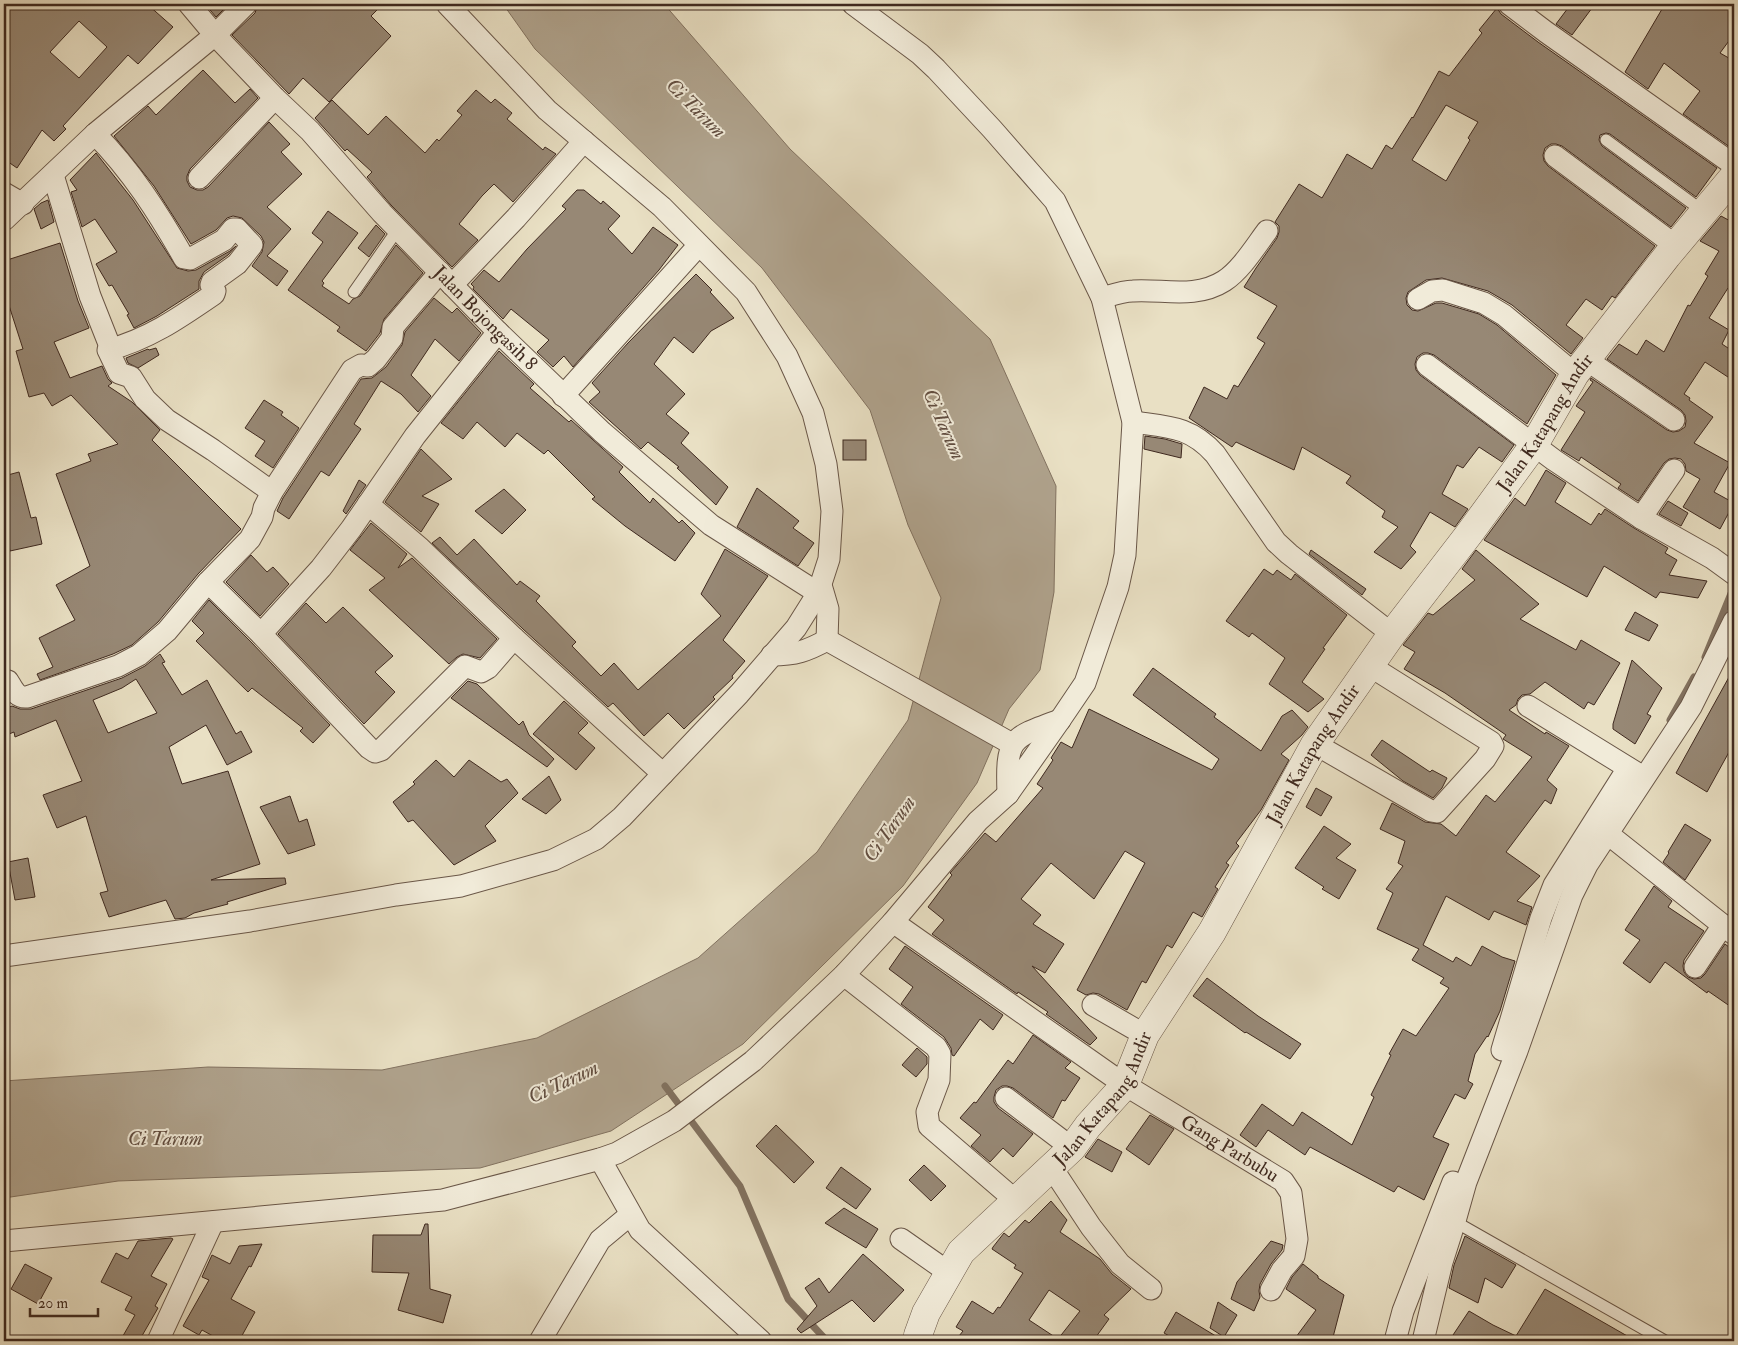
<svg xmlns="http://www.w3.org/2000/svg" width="1738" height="1345" viewBox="0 0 1738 1345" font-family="'IM FELL Double Pica',serif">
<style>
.water{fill:#afa28c;stroke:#827260}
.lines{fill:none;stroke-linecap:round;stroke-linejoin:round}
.stream{stroke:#827260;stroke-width:7}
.building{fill:#978875;stroke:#3f291f;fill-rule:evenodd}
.service-casing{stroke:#6a5748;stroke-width:13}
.minor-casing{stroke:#6a5748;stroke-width:23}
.tertiary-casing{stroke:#6a5748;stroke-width:29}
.service{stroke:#f1ebd9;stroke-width:11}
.minor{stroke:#f1ebd9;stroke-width:21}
.tertiary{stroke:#f1ebd9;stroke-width:28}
.labels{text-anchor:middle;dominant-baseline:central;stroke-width:4;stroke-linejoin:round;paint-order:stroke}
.street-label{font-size:19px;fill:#3f291f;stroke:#f1ebd9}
.water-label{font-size:20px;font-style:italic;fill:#614d40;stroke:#f1ebd9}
</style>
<rect width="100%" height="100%" fill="#e9e0c4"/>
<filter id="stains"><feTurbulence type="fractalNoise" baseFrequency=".004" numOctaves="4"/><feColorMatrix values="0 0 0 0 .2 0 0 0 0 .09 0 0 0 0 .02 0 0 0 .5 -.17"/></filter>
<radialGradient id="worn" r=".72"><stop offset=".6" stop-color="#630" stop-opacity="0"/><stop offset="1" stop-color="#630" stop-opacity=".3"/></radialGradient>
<polygon class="water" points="503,4 664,4 790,149 990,339 1056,486 1054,592 1040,670 1009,709 977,783 903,886 743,1044 611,1131 480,1168 118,1181 4,1198 4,1081 208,1067 382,1070 537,1038 698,958 817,852 908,720 941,598 908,525 870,410 762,268 535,49"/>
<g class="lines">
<g class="stream">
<polyline points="1705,657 1732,591 1734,580"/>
<polyline points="1670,720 1694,677"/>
<polyline points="665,1086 740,1186 788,1299 827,1341"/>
</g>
</g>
<g class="building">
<path d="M9,4H147L173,27L138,64L128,55L63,126L66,129L54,141L42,130L17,168L4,159V11ZM79,21L107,47L79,78L50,52Z"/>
<polygon points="205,4 229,4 216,17"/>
<polygon points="258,4 383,4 371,16 391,36 329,102 303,78 289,94 232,35 255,13"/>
<polygon points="1571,4 1595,4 1572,35 1556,24"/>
<polygon points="1665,4 1734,4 1734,34 1720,53 1734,61 1734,150 1683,114 1700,91 1664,63 1648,89 1625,72"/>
<path d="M1497,8L1501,14L1538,42L1717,168L1696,197L1610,134L1606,133L1600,135L1599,140L1602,146L1686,208L1671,227L1562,146L1556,144H1551L1545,148L1543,155L1544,161L1548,166L1655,246L1615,298L1612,296L1602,310L1586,299L1566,325L1583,338L1571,354L1512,305L1488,291L1442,278L1426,280L1408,292L1406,298L1407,305L1412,310L1418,311L1436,303H1442L1479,314L1497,325L1556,375L1527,424L1434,355L1428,353H1423L1417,357L1415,364L1416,370L1420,375L1514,445L1502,462L1479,447L1463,468L1457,465L1442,494L1468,509L1455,527L1430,512L1410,546L1416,552L1401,569L1374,552L1398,527L1382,517L1385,511L1346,483L1351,476L1302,447L1294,470L1236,442L1232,447L1189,418L1204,387L1227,399L1234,385L1238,387L1265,343L1257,338L1277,306L1244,287L1256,268L1277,238L1279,232V226L1275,222L1299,184L1322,198L1347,154L1372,169L1386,145L1392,149L1412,117L1413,118L1439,71L1449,76L1482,33L1479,30ZM1446,105L1478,122L1468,138L1470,140L1446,181L1412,160Z"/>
<polygon points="203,70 235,103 250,89 258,98 190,169 187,176 187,181 190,187 197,190 203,190 208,187 269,122 290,144 281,152 302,174 267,207 291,229 267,256 288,271 277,286 252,266 262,252 264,242 261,236 242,218 233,216 227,218 216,230 191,244 154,186 114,136 148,106 156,115"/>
<polygon points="476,90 491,103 495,99 512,113 507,119 543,150 545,147 556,154 513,202 494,184 482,196 459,224 478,240 452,267 391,205 367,177 372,172 347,149 345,151 315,118 332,100 368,135 386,116 425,153 437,139 439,141 462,115 457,111"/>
<polygon points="96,153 133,200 177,268 188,271 196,270 230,251 236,246 228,255 204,272 199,281 199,289 157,316 134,328 127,315 129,314 112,285 109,286 96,264 117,252 95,219 82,227 71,192 77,190 70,180"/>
<polygon points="577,190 584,190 601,204 603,201 620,216 608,229 632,254 653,227 678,245 659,270 573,367 564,356 553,367 537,352 549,340 511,309 503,319 473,289 474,287 471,284 484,270 499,282 527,249 566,209 562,206"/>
<polygon points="48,200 54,222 41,229 34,209 41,203"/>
<polygon points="328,211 358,233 322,281 324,283 322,286 349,304 353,299 360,296 396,245 423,273 384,319 380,333 366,351 337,331 340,327 288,290 323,242 312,233"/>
<polygon points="1721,216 1734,223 1734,292 1728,288 1709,318 1729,330 1722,344 1734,352 1734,381 1705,362 1684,394 1690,398 1689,400 1713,417 1694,443 1730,463 1714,492 1734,503 1720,529 1683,507 1700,479 1686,471 1685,464 1681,459 1675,458 1669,459 1664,463 1638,501 1618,488 1621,484 1581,457 1579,461 1561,450 1585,412 1576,406 1593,382 1590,380 1591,378 1667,430 1673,432 1679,431 1685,427 1686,421 1685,415 1681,410 1607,359 1619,344 1637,355 1646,340 1664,352 1688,305 1690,306 1708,276 1705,274 1719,251 1700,241"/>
<polygon points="376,225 385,234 369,257 358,248"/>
<polygon points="60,243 78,301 89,328 54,342 70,378 102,366 108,379 112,383 108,386 132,402 160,430 152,440 241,529 198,574 158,622 132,645 113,654 40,680 37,674 53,667 39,638 75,620 56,585 90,566 56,474 91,461 88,454 118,444 71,395 52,406 44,393 29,397 16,351 23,349 4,290 4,261"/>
<polygon points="696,274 712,290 710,292 734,318 711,331 693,353 674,337 654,364 685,394 666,414 689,433 681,443 728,487 716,505 677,468 679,467 648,442 641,449 589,402 600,392 592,383 628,343"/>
<polygon points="434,298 452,313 457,308 481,333 459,361 435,339 411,375 431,396 418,412 401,394 381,381 354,424 361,429 329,476 321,471 289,519 277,511 283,498 361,379 372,378 386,367 402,345 405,332"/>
<polygon points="156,348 159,355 138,368 128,363 126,358 148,349 149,350"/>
<polygon points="499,351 534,384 530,388 569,422 571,420 623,467 619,472 650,503 653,498 679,523 682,520 695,533 675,561 625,526 592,499 595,497 548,450 544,454 517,433 505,447 477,422 463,439 441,423"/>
<polygon points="264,400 283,412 281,415 299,428 273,468 255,456 265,441 245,428"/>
<polygon points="1145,436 1165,439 1182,444 1181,458 1144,449"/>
<rect x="843" y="440" width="23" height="20"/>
<polygon points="421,449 452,479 422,496 439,504 421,532 385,502"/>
<polygon points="1546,470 1566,483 1555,502 1591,525 1599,513 1601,515 1605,509 1634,528 1668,548 1665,553 1677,560 1669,575 1707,581 1698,598 1660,592 1656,598 1604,566 1587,597 1484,540 1515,498 1525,506"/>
<polygon points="19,472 31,518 36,517 42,544 10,551 4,520 4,476"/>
<polygon points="359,480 366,485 346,514 343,511"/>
<polygon points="757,488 799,521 793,528 814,543 798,566 737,527"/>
<polygon points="504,489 526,510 502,534 475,511"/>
<polygon points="1668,501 1688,513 1681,526 1659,514"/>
<polygon points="371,523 407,554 398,568 412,558 497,639 480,658 463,654 457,657 449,664 369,590 385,578 350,550"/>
<polygon points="440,537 457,555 474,539 517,585 520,581 540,596 536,601 576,642 572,646 601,676 614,663 638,690 721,616 701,594 725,549 768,576 723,640 745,661 732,676 733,678 713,697 715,699 684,729 668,713 644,736 613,703 608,707 606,705 523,629 432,543"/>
<polygon points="1311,550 1366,589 1362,595 1309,554"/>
<polygon points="1476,550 1539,604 1520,619 1576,650 1581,640 1620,663 1594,705 1588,702 1584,709 1545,682 1530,694 1522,695 1518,699 1516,705 1509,710 1545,734 1546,732 1569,746 1547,780 1557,789 1551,804 1545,800 1506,852 1540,876 1517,901 1532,907 1526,925 1494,911 1489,920 1446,896 1423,945 1453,962 1456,957 1471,966 1482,946 1502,957 1515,961 1500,1011 1488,1037 1487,1036 1475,1054 1468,1081 1473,1084 1465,1099 1455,1094 1433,1137 1449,1144 1424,1200 1398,1186 1394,1192 1310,1147 1305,1155 1268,1130 1256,1147 1240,1135 1262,1104 1293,1126 1302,1112 1352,1145 1374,1097 1371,1095 1391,1055 1389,1054 1403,1029 1416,1036 1449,988 1440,983 1444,978 1412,960 1419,949 1377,929 1393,893 1386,889 1403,866 1398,863 1405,841 1380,829 1392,803 1425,822 1441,824 1456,836 1486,795 1495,802 1532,757 1503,739 1506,735 1445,693 1404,669 1415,652 1403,645 1428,613 1433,615 1475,580 1462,569"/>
<polygon points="251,555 267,572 273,567 289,584 260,616 226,582"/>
<polygon points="1264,569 1273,575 1277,570 1291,580 1295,574 1347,615 1323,648 1325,649 1302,682 1324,699 1308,712 1269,684 1285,658 1252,633 1249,637 1226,621"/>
<polygon points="209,600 252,643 330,725 313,743 300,731 303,728 252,688 248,692 196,641 204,633 192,621"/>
<polygon points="306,603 326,623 343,607 393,656 375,672 395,692 364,724 278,634"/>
<polygon points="1635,612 1658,625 1649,641 1625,630"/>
<path d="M160,654L165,662L162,663L182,695L207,680L236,734L241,731L252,752L227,765L206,725L169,747L182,784L228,771L260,864L211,880L285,878L286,884L227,902L228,904L194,913L185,918L175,919L166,900L109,917L100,893L108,891L86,816L57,828L43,795L82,781L56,720L15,737L14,732L4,736V709L12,706L20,709H31L122,678L145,666ZM136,679L157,713L108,733L93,700L122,688Z"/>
<polygon points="1632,660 1662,688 1647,714 1651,716 1635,744 1613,729 1613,724"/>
<polygon points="1153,668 1216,714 1214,717 1261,751 1282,716 1292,710 1308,727 1302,735 1281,754 1289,760 1261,810 1236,843 1239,846 1226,863 1229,865 1215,887 1218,889 1202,917 1193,912 1172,948 1167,945 1146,983 1142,981 1127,1010 1099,994 1093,993 1086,995 1077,990 1145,863 1125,851 1094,899 1051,863 1021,899 1041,915 1033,924 1064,944 1045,973 1032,966 1097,1038 1090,1045 1046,1014 1048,1012 1018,992 1017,994 932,934 944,920 928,907 952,875 950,873 985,833 996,842 1043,788 1037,784 1053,760 1051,758 1061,742 1072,748 1089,709 1212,770 1219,759 1133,695"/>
<polygon points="1734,668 1734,743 1707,792 1676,773"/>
<polygon points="468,681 477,684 519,725 523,721 529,735 554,759 547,767 451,698"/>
<polygon points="564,701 588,723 578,733 595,748 576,770 533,734"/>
<polygon points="1382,740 1430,772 1432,770 1447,778 1442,788 1433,798 1403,781 1371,755"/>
<polygon points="436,760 454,777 469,760 501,782 507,779 518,793 485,826 496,841 454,865 413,820 408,822 393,802 415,784 413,782"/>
<polygon points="549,776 561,800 546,814 522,799"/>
<polygon points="1316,788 1332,797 1321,816 1306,807"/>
<polygon points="290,796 299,822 307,819 315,845 288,854 260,807"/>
<polygon points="1685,824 1711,840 1685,880 1663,862 1669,853 1668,852"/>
<polygon points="1324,826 1351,844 1336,858 1356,870 1339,899 1322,889 1324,887 1295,868"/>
<polygon points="28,858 35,897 15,900 8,862"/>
<polygon points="1654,886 1672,901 1668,907 1704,931 1684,960 1683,966 1684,972 1688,977 1694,979 1701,978 1705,974 1725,944 1734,951 1734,1009 1708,991 1707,993 1665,962 1650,983 1623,963 1640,940 1625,930"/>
<polygon points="905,946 1003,1015 993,1030 980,1019 954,1056 952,1055 951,1048 944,1037 901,1004 913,987 889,969"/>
<polygon points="1207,978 1258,1016 1301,1044 1290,1059 1246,1032 1245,1033 1193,996"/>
<polygon points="1033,1035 1071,1062 1065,1068 1080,1078 1065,1101 1062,1100 1053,1118 1013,1088 1007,1086 1002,1086 996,1090 994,1097 994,1102 998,1108 1033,1134 1013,1157 1003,1148 990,1162 971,1146 981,1135 960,1118 974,1102 976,1103 1008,1060 1013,1064"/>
<polygon points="917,1048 927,1057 927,1064 916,1077 902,1065"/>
<polygon points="1150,1115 1174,1129 1149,1165 1126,1149"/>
<polygon points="776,1125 814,1162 794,1183 756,1146"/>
<polygon points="1098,1139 1122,1152 1112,1172 1085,1157"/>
<polygon points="924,1165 946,1186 931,1201 909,1180"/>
<polygon points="841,1167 871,1189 856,1209 826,1188"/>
<path d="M1051,1201L1067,1220L1060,1232L1100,1259L1112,1274L1131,1289L1104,1315L1109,1319L1093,1341H955L963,1331L956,1327L972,1301L993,1314L998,1307L1000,1308L1023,1273L1014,1268L1016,1265L992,1249L993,1247L1004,1233L1009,1237L1025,1220L1029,1223ZM1049,1290L1080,1311L1058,1339L1029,1320Z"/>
<polygon points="844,1208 878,1229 866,1248 825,1223"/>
<polygon points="425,1224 428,1224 430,1289 451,1295 443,1323 398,1310 409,1273 372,1272 373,1235 421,1235"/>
<polygon points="1465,1236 1516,1265 1502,1288 1485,1278 1478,1303 1449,1288 1454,1265"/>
<polygon points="171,1238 173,1239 151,1276 167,1284 155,1306 158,1308 139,1341 120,1341 135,1315 125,1310 132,1297 101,1282 116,1253 128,1259 138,1241"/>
<polygon points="1271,1241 1283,1245 1282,1250 1271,1264 1260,1284 1259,1291 1260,1297 1254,1311 1231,1299 1237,1282"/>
<polygon points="262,1244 251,1267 249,1266 231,1299 255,1312 239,1341 222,1341 202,1330 199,1335 183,1326 209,1280 202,1277 212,1255 230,1264 239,1246"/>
<polygon points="863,1254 904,1290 874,1322 852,1300 801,1333 797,1329 817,1306 805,1288 819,1278 829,1293"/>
<polygon points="25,1264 52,1278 38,1304 11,1289"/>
<polygon points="1303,1264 1318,1276 1318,1278 1344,1295 1332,1341 1293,1341 1316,1310 1286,1289 1292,1277"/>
<polygon points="1545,1289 1636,1341 1449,1341 1469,1311 1493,1325 1516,1336"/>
<polygon points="1218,1302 1237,1315 1224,1337 1210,1328"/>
<polygon points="1176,1312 1224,1341 1178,1341 1164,1333"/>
</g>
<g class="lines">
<g class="service-casing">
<g id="service">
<polyline points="1606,140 1704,212"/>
<polyline points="354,292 398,229"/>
<polyline points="1452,1220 1665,1341"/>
</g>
</g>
<g class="minor-casing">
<g id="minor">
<path id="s1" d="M189,4L215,35L275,98L310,131L382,213L498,332L602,432L711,525L818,593"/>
<polyline points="1509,4 1546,32 1734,165"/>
<path d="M95,134C131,170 159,214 184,258L190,259L224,240L233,229H237L252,245L237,264L212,282L211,285L215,291L214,294C179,318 149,339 108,350L119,373L131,377L145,399L167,420L213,450L272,492"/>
<polyline points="1555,156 1676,246"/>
<polyline points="53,175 90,296 111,349"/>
<polyline points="199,178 275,98"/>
<polyline points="4,193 23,204"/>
<polyline points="4,220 96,133 215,35 246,4"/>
<polyline points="452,285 516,218 584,141"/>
<path d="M1102,298C1112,295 1123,291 1133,291C1163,289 1196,299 1224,281C1241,270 1255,247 1267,231"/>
<polyline points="1418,299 1432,291 1443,290 1484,303 1504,315 1575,374"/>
<polyline points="1587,360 1674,420"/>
<polyline points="1427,365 1554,460 1641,518 1712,558 1734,574"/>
<polyline points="563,396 699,245"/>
<path d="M1133,422C1168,427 1190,426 1215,454L1276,542L1289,554L1392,634"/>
<polyline points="368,504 420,548 514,638 663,774"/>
<polyline points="1641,518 1674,470"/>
<polyline points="208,582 261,634 369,748 375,752 381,750 465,666 481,672 488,668 514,638"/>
<polyline points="821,585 828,609 827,640"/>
<polyline points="261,634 321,568 351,529 415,436 498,332"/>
<polyline points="827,640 1012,744"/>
<path d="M772,655C795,655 807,651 827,640"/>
<path d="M4,680L8,681C13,689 16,698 27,697L118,666L139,655L167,631L208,582L250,539L262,517L264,508L272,492L352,370L361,365L368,366L376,359L392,338L393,327L440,272"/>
<polyline points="1528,706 1640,775"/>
<polyline points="1315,744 1431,811 1437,812 1485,759 1493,746 1491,742 1370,666"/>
<path d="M1008,794C1006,738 1010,738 1060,720"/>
<polyline points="1608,834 1734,934"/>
<path id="s2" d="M893,922L1125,1085L1283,1181L1291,1193L1297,1239L1294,1256L1282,1270L1271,1290"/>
<polyline points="4,956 250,921 396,895 461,886 553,860 596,839 622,817 739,694 796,628 818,593 829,559 832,511 826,464 813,413 787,356 746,292 662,207 547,110 447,4"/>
<polyline points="1695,967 1723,925"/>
<polyline points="844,975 936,1047 940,1054 939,1080 927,1112 929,1126 1015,1200"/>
<polyline points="1093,1005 1145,1035"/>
<polyline points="1502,1050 1541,918 1554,885 1628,768"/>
<polyline points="1006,1098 1072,1148"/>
<polyline points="600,1159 640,1230 761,1341"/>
<polyline points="1052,1168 1091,1227 1120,1264 1151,1289"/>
<polyline points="901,1239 948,1272"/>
<polyline points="4,1241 443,1200 600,1159 617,1153 674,1121 753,1061 844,975 893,922 978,821 1008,794 1060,720 1085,683 1118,587 1125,555 1133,422 1102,298 1055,201 992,129 936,69 920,54 853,4"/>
<polyline points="158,1341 213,1222"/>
<polyline points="540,1341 600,1240 624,1220 632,1217"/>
<polyline points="1395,1341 1403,1311 1453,1182"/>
<polyline points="1423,1341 1442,1262 1455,1221 1466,1182 1517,1051 1572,895 1587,865 1691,707 1734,621"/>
</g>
</g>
<g class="tertiary-casing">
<g id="tertiary">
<path id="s3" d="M920,1341L918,1335L926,1313L961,1252L1072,1148L1088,1126L1125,1085L1145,1035L1212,932L1315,744L1392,634L1469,534L1534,445L1575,374L1667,256L1734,176"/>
</g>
</g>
<use href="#service" class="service"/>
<use href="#minor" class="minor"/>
<use href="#tertiary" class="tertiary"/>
</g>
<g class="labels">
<g class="street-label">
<text stroke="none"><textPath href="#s1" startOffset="432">Jalan Bojongasih 8</textPath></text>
<text stroke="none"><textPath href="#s3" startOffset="1121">Jalan Katapang Andir</textPath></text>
<text stroke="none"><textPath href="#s3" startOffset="716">Jalan Katapang Andir</textPath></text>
<text stroke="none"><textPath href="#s3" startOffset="311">Jalan Katapang Andir</textPath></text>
<text stroke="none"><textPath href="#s2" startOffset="406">Gang Parbubu</textPath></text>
</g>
<g class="water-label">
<text transform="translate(696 108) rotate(45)">Ci Tarum</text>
<text transform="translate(944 424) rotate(66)">Ci Tarum</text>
<text transform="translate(889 829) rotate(-55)">Ci Tarum</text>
<text transform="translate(563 1082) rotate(-25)">Ci Tarum</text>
<text x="165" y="1138">Ci Tarum</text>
</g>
</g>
<rect width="1738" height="1345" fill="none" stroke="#e9e0c4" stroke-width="20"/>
<rect x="5" y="5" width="1728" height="1335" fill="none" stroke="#3f291f" stroke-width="2.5"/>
<rect x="10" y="10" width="1718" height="1325" fill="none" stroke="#3f291f"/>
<path d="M30 1308v8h68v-8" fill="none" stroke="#3f291f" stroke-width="2.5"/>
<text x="38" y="1308" font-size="15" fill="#3f291f" stroke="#f1ebd9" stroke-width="4" paint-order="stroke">20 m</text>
<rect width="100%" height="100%" filter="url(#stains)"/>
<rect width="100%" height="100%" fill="url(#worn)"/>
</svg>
